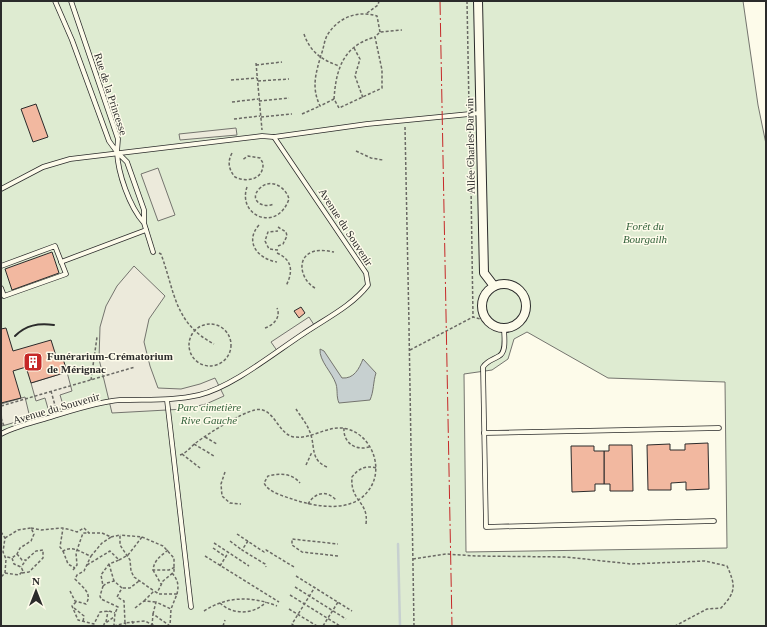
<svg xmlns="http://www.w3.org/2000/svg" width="767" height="627" viewBox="0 0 767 627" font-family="'Times New Roman',serif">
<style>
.green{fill:#deebd1;stroke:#74746e;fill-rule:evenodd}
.parking{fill:#eceadb;stroke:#74746e}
.water{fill:#c7d0d0;stroke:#74746e}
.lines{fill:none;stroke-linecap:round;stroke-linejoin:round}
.stream{stroke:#c7d0d0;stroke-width:2.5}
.building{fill:#f2b8a0;stroke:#2b2b2b}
.service-casing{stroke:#2b2b2b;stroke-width:5.5}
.minor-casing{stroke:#2b2b2b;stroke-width:10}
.path{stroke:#6a6964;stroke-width:1.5;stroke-dasharray:3 2;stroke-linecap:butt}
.service{stroke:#fdfbea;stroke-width:4}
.minor{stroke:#fdfbea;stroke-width:8}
.wall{stroke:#2b2b2b;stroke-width:2}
.power{stroke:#c62828;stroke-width:1;stroke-dasharray:14 3 2 3;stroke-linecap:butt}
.labels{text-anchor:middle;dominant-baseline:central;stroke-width:3;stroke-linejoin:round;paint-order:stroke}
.street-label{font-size:11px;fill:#2b2b2b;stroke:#fdfbea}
.park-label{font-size:11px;font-style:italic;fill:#34623c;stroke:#fdfbea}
.poi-label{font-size:11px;font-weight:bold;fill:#2b2b2b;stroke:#fdfbea;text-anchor:start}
</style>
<rect width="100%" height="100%" fill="#fdfbea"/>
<path class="green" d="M1,1H743L758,105L766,144V626H1ZM527,332L608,378L725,382L727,548L466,552L464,374L492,370L508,359L514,339Z"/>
<g class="parking">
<polygon points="236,128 237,135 180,140 179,134"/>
<polygon points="158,168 175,215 158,221 141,174"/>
<polygon points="134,266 165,296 149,319 144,342 150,366 158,388 181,389 200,384 215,378 224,396 206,404 185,409 112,413 99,359 100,327 106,306 117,286"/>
<polygon points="309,317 316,328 278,352 271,342"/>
<polygon points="67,372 72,391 60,395 64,408 49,412 45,398 36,401 31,383"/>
<polygon points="25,397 30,418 2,426 1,404"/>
</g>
<path class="water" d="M320,349L324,351L342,378C354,379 359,369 363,359L376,373C373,382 374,391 370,400L339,403C336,396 338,391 336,384C332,372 319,361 320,349Z"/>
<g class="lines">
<polyline class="stream" points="398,544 400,626"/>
</g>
<g class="building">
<polygon points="36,104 48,137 33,142 21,109"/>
<polygon points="52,252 59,273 12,290 5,269"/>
<polygon points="301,307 305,313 299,318 294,311"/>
<polygon points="6,328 13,351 51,340 56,356 62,355 67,372 31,383 26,367 13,371 21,398 1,403 1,329"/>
<polygon points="708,443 709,489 686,490 686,482 671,483 671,490 648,490 647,445 670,444 670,450 685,450 685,444"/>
<polygon points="609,445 632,445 633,491 610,491 610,484 604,484 604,451 609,451"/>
<polygon points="571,446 594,446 594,451 604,451 604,484 595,484 595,491 572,492"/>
</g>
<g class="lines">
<g class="service-casing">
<g id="service">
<polyline points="55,1 72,40 109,141 117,152 118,139 71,1"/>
<polyline points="274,137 367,124 480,113"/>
<path d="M1,189L43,167L70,159L262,136L274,137L366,273L368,285C352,306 325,319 303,334C274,353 232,387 199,395C173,401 147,399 120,400C95,402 68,412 44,419C29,423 14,427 1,434"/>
<path d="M144,223C129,206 118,173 117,152L127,162L144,210V223L153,252"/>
<polyline points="61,262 146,230"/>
<polyline points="1,266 55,246 66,274 4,296 1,288"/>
<path d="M504,328C504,336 507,352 499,356C493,360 488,360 483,367L486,527L714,521"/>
<polyline points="167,400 191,607"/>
<polyline points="484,433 719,428"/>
</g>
</g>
<g class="minor-casing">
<g id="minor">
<polyline points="478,1 484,273 494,286"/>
<circle cx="504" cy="306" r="22"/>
</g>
</g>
<g class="path">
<polyline points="467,1 469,107"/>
<polyline points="367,13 378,5 379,1"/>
<path d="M380,32L377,16C358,10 339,17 328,34C324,40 324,48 321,55C316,73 311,87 320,106L334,99L339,108L382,88V70L375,37L380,32L402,30"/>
<path d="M304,34C310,52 322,60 339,66"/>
<polyline points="354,48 360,59 355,76 363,98"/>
<polyline points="256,63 262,130"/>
<polyline points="256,65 282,62"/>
<polyline points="231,80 257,78"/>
<polyline points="258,81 289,79"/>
<path d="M334,99C336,69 343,46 375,37"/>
<polyline points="259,101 289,98"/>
<polyline points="232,102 258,99"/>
<polyline points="302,114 320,106"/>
<polyline points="261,117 292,114"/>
<polyline points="234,119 260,116"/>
<polyline points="470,121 473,317"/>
<polyline points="405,127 409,325"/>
<polyline points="356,151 371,158 383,160"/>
<path d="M232,153C227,162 229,170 235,177C248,183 264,179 263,163L260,158L248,156L242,160"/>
<path d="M247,187C237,216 277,233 289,199C286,187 270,177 259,189C249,200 262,209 274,204"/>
<path d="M259,225C244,242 258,259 277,262"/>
<polyline points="278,246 283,244 287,236 286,232 278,227"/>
<polyline points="278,250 269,249 265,241 268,232 278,231"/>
<path d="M159,253L161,254C175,292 174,323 214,344"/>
<path d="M277,253C293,260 293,272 286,286"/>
<path d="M315,288C302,281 295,259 312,252C319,249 328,251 334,252"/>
<circle cx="210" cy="345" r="21"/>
<path d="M265,328C274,325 281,317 277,308"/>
<polyline points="409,328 414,626"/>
<polyline points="410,350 473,317 487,321"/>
<polyline points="91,380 97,337"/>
<polyline points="51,391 56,409"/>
<polyline points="1,406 135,367"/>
<path d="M296,409C301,417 308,425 311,435C315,449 311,460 327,467"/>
<polyline points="1,418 4,426"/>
<path d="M344,428C343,443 356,451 369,447"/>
<polyline points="205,437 217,444"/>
<polyline points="194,444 214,456"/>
<polyline points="182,454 200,468"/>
<path d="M180,455C187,453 191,446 197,442C209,433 241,413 255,410C274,405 278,436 295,437C311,439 325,427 342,428C371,431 386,469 368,491C352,513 317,507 295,500C284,496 269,493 264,483L268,476C279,473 292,473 300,483"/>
<polyline points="306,465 312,452"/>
<polyline points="225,472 221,484 222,496 230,503 241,504"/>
<path d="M308,504C315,492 327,490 336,500"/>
<path d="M366,524C369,501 350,502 352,477C358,469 365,465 376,468"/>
<path d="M31,528L41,530L62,528C67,529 72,530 77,532L84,528L89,533H102L111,537L102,543L91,556C81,553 74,545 63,551L60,547L63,528"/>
<polyline points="1,532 5,538 3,552 6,559 5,573 1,577"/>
<polyline points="237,534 264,552 266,550 294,567"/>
<polyline points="111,537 120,535 120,545 130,560 131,571 134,577 154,591"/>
<polyline points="142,537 163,546 174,558 174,572 163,581 157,593"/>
<polyline points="5,538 18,530 31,528 34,534 31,541 20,548 17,554 12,558"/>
<polyline points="230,541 242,550"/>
<polyline points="248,541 242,550 265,564 266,567"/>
<polyline points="214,543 249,566"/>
<polyline points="213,548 226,557"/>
<path d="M168,550C161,556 154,560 153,570H169L175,567"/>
<polyline points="63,551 68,564 75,568"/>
<polyline points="17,554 22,560 26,560 21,567"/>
<polyline points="205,556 279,602"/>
<polyline points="338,556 302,552 292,545 292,539 338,544"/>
<path d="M413,559L446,554L476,556L566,557L631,564L705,561L727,566C736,586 736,592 721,608L707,609L675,626"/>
<polyline points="119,560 128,555 142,537 120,535"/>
<polyline points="109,564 114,581"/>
<polyline points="87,565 110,551 119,560 109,564 101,575 103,586 100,596 101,599 118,607 115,613 114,625 113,626"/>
<polyline points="220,566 228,553"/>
<polyline points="73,570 77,565 76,553 83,533 89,533"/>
<polyline points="153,570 161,584"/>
<polyline points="5,573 19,575 23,571 21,567 14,564 12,558 7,557"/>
<polyline points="22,573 29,572 43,558 43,550 36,551 26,560"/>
<path d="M172,573C178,580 179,585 177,594"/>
<polyline points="296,576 352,611"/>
<polyline points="103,586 107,583 114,581 122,588 117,597 124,601 125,623 145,621 155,626"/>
<polyline points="295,587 346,619"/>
<polyline points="123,588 130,588 139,581"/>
<path d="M70,591L75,601L86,604C93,593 82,587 75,579L77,575L84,571L91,556"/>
<polyline points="290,595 340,626"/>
<polyline points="144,601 154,591 159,594 177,594 171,609"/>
<polyline points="76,602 72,606 78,620 94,624 100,612 109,611 115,613"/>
<path d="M220,603C232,615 254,615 266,602"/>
<polyline points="74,608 84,616 83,622"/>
<polyline points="135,608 144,601 156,602"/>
<polyline points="289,609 317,626"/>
<path d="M204,611C227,596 252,596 277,606"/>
<polyline points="153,614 156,602 171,609 170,626"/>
<polyline points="132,621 134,626"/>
<polyline points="106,622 108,611"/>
<polyline points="104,626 104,624 114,617"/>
<polyline points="114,626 125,623 127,626"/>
<polyline points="152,626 153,614 170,626"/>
<polyline points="223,626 225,620"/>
<polyline points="294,626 292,624 315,587"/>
<polyline points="323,626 338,602"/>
</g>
<use href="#service" class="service"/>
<use href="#minor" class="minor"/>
<path class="wall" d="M15,336C26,325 38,323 54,325"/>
<polyline class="power" points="440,1 452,626"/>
</g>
<defs>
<g id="building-square" transform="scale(1)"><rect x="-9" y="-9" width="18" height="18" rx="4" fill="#c62828" stroke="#fdfbea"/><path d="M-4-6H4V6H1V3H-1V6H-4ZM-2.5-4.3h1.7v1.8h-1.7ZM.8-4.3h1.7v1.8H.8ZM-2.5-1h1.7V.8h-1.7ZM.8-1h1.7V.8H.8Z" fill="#fff"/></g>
</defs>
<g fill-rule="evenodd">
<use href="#building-square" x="33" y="362"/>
</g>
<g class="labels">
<g class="street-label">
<text transform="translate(111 94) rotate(72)">Rue de la Princesse</text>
<text transform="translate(470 146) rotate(-91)">Allée Charles Darwin</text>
<text transform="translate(346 227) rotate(57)">Avenue du Souvenir</text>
<text transform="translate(56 408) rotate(-16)">Avenue du Souvenir</text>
</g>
<g class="park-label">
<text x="645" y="226">Forêt du<tspan x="645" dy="13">Bourgailh</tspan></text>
<text x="209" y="407">Parc cimetière<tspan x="209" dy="13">Rive Gauche</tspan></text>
</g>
<g class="poi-label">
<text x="47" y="356">Funérarium-Crématorium<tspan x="47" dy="13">de Mérignac</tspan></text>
</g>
</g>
<rect width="767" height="627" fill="none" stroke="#2b2b2b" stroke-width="4"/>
<g transform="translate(36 591)" stroke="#fdfbea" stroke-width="3" paint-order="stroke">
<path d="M0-3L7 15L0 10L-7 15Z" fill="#2b2b2b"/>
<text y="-6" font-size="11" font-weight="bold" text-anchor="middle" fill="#2b2b2b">N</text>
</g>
</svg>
